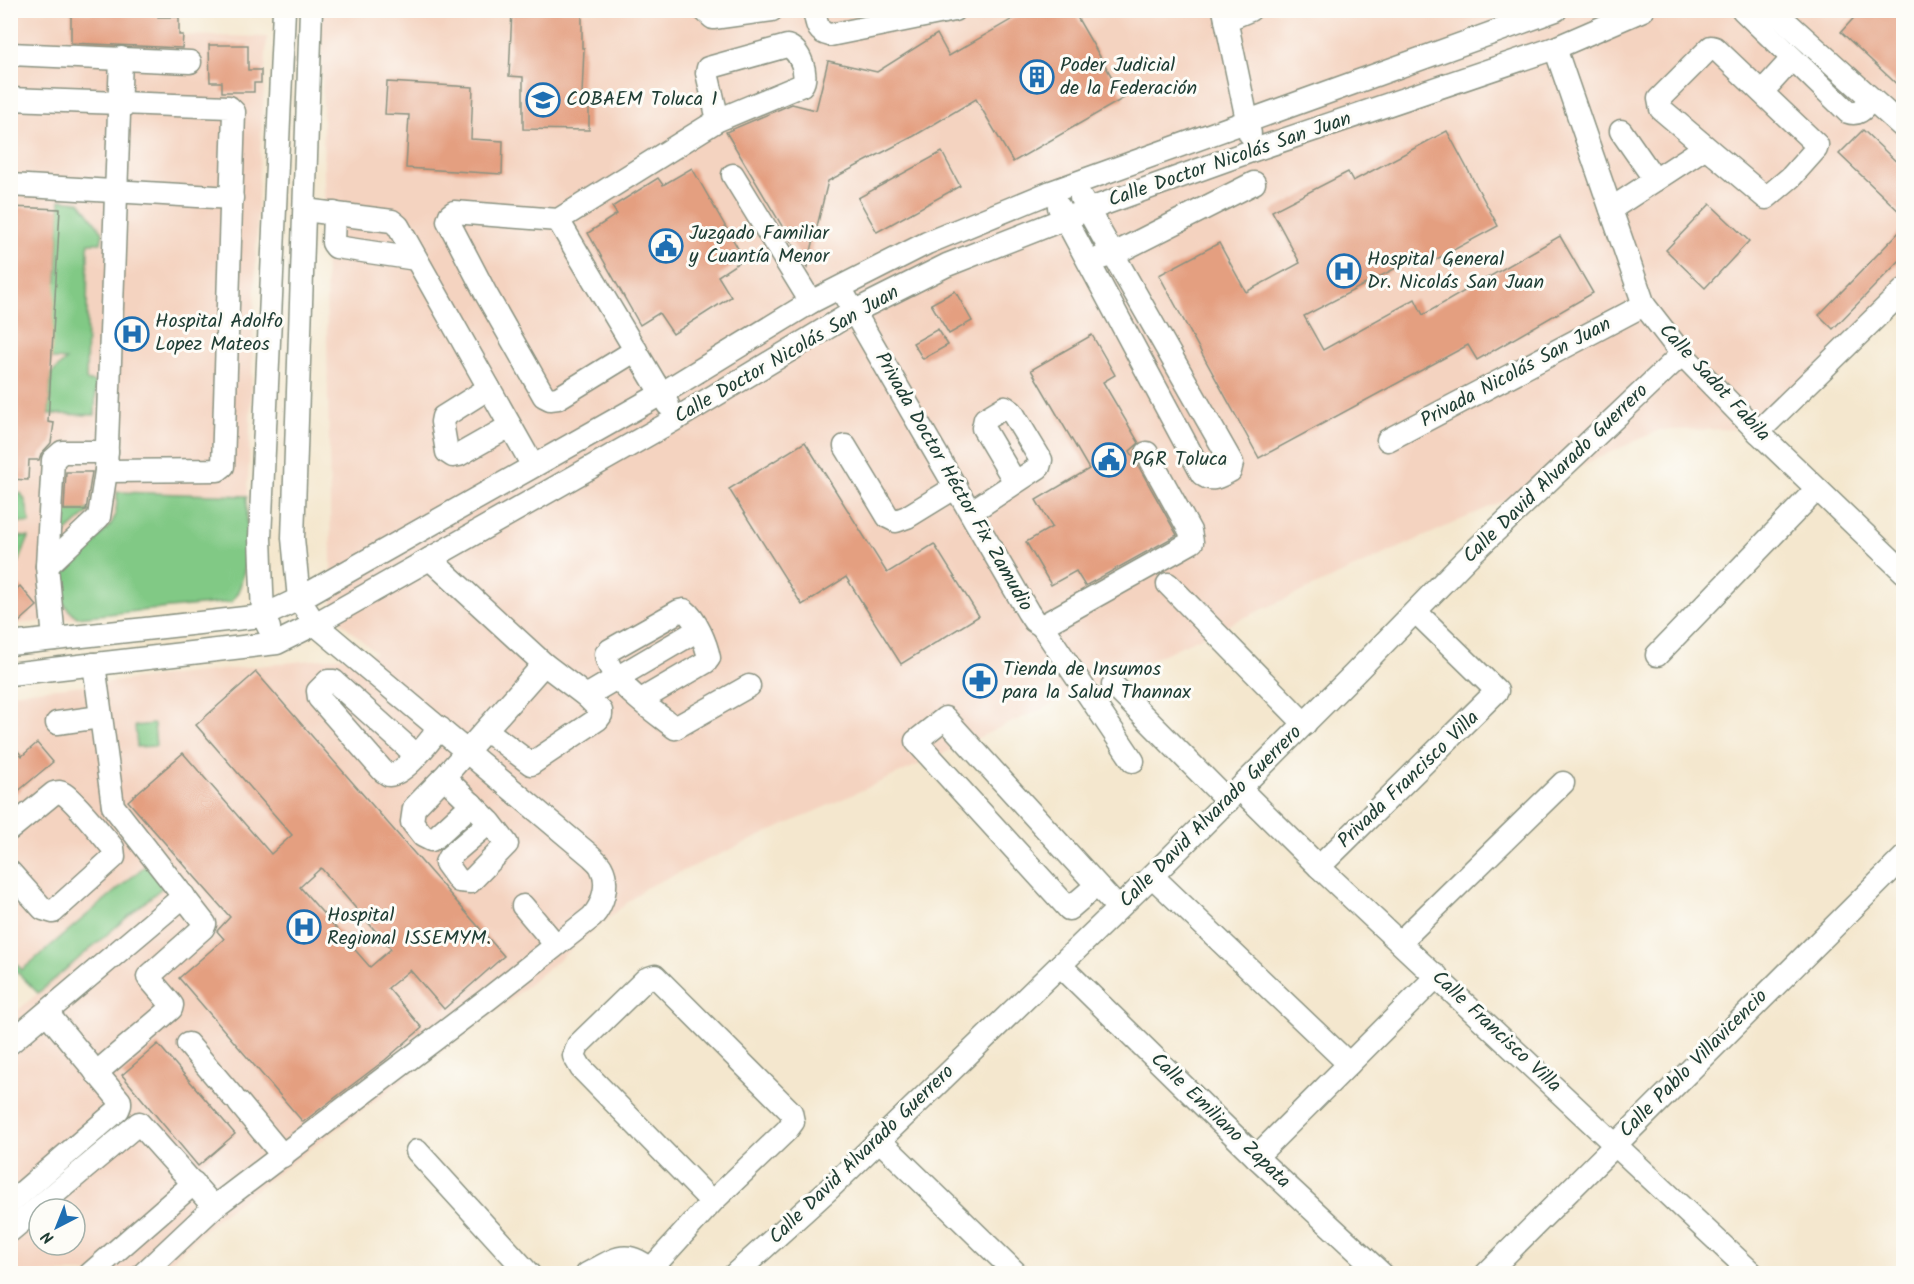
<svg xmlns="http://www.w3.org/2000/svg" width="1914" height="1284" viewBox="0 0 1914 1284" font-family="Kalam,sans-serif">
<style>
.built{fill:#f4d3c0;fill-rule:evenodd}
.green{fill:#81c985;stroke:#50835c;stroke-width:1.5}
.building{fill:#e49f80;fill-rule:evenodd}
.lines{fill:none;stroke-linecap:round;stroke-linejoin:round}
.minor-casing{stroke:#8a9281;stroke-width:25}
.minor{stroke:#fff;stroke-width:22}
.labels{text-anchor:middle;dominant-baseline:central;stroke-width:6;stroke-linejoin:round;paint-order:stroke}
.poi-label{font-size:20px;fill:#1f3d34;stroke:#fdfcf7;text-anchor:start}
.street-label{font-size:20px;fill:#1f3d34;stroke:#fdfcf7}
</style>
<rect width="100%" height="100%" fill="#fdfcf7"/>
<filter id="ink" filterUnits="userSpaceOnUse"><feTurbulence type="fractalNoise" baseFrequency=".0167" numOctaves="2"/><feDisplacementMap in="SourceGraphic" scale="12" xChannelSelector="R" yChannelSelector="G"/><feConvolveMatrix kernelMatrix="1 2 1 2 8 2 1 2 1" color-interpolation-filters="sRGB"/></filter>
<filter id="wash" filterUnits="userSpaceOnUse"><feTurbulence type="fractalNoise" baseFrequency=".008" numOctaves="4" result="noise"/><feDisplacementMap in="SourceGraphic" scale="24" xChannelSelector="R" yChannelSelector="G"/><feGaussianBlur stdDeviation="1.35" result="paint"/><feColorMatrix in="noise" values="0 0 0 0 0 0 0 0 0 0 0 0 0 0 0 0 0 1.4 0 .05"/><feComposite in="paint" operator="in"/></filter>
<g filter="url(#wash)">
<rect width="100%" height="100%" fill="#f4e7ce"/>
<g class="built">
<polygon points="11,11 179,11 179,35 267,37 259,172 245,572 237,597 231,602 18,624 12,629 11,628"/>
<path d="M321,11H1903V310L1752,429L1660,430L645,888L499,1009L217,1218L158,1273H11L10,1017L38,993L11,966V693L376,653L332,614ZM39,1209H75V1245H39Z"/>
</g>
<g class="green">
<polygon points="60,200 80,202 103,232 101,243 89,243 88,248 86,380 96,383 95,415 49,414 51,374 66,360 34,357 11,279 57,281"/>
<path d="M117,492L247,496C246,523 251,582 231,602L77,617C65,608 60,601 61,585C64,553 95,547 111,524C117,515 117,503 117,492Z"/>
<polygon points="21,493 26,502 30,523 11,522 11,499"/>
<polygon points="62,510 91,510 65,533 62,531"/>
<polygon points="11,536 29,537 20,560 11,575"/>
<polygon points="154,724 156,746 137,747 135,726"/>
<polygon points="146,865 164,886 38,993 11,966 10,957 22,970"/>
</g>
<g id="blocks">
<g class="building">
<polygon points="91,10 158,11 158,17 179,17 179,35 183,35 182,48 71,43 71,12 91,13"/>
<polygon points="512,10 582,10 582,48 584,48 582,95 589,95 589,130 523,129 523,77 509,76"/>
<polygon points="1028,10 1073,10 1124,98 1013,162 976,99 914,136 828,181 807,268 726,132 792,104 816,110 828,61 877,72 937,34 949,56"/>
<polygon points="1861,10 1904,10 1904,91 1841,32"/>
<polygon points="209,45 248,45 248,70 261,70 261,83 254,83 254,92 222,92 222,82 210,82"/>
<polygon points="387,82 473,87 471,139 503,141 502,174 406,168 409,115 385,114"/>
<polygon points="1863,130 1904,169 1904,216 1839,154"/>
<polygon points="1447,131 1498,226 1422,267 1417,257 1304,316 1323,350 1415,299 1423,315 1560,236 1593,293 1477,360 1468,345 1259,458 1159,275 1219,243 1246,292 1300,263 1272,211 1348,172 1353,181"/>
<polygon points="942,152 960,186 877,232 858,198"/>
<polygon points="692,168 744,259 718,276 731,297 673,334 659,313 640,325 588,233 617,214 612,207 658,178 663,185"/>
<polygon points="1710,204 1749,241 1705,288 1666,250"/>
<polygon points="10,207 60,209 48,422 54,423 51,443 41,454 39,460 29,460 28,480 10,479"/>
<polygon points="1904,227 1904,256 1833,329 1819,315"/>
<polygon points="955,291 972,321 949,334 931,304"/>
<polygon points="938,329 948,345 923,359 913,343"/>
<polygon points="1092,335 1115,375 1103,382 1139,443 1130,451 1177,535 1085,586 1076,571 1051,585 1026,542 1052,527 1036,500 1089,469 1031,370"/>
<polygon points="805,442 887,573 934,544 979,616 901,664 846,577 802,605 729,489"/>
<polygon points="66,472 92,472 86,510 64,510"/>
<polygon points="20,586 37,606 10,630 10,595"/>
<path d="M256,672L504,956L444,1009L410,970L388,988L422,1028L385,1060L303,1122L179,978L224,939L217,931L230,917L128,801L183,753L271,854L292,835L196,725ZM321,868L391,949L370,967L300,887Z"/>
<polygon points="10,742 22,756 37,743 53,762 10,798"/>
<polygon points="158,1044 235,1134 198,1166 122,1075"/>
</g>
</g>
</g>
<g filter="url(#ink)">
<use href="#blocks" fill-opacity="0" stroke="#8a9281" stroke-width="1.5"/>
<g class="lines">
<g class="minor-casing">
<g id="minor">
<polyline points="704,10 713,18 772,10"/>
<path d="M814,10C817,23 816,32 830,35L954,10"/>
<polyline points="1224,10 1250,134"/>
<path d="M1743,10L1848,112C1859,116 1864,108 1871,100"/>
<polyline points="1773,10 1904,128"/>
<polyline points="1226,20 1250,10"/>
<polygon points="1711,47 1715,48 1817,145 1816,149 1791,177 1766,198 1661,109 1659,99"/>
<polyline points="1555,48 1644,305 1682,354 1758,432 1904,572"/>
<polyline points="10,54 190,62"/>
<polyline points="1762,92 1792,59"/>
<polyline points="10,99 229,107 234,112 223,466 218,470 106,471"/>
<polyline points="1621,131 1655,180"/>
<polyline points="733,175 811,302"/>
<polyline points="10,185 232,198"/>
<path d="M1059,207L1202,474C1212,483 1220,476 1230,471L1232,463L1081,198"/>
<polyline points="1611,209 1704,148"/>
<polyline points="305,210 392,221 398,226 533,466"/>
<polyline points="334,213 333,243 336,247 416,259"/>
<polyline points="558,220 668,405"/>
<polyline points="1100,258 1112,255 1254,183"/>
<polyline points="846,298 1028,612 1034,621 1042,626 1192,542 1190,531 1147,453"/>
<path d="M636,350L558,398L550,399L544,396L486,294L448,221L450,215L454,212L558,220L718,120L802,85C809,75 800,50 787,46L708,68L707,73L718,120"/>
<polyline points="489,388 443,417 442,422 447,452 453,456 459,455 510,426"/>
<polyline points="1758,432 1904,290"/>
<polyline points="1388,440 1644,305"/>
<polyline points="845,446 888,517 896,521 907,517 956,487"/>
<polyline points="971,512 1039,467 1041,460 1012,412 1005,407 985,419 983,428 1015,482"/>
<polyline points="430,559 544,664"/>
<polyline points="47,566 99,517 106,471 121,58"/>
<polyline points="1168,584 1305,724"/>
<polyline points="1042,626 1133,761"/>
<polyline points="269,628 263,616 260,538 284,10"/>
<polyline points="54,639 47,566 53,460 62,452 107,452"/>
<polyline points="10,644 263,616 299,599 661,394 811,302 927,243 1051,192 1556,10"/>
<polyline points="1657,655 1817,489"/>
<polyline points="94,664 113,806 205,924 203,928 148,977 172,1005 171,1009 96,1073"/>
<polyline points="10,674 277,643 315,624 676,419 855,311 947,265 1087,210 1254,150 1555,48 1643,10"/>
<polyline points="1113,685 1228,801"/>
<polyline points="586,696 698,630"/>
<path d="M641,700L706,662L709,658C706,643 696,619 684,610L679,611L610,650L606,654C608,681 654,711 675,728L749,686"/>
<polyline points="57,723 100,717"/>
<path d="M416,755L334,681H328L318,691L319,698L383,771L389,775C406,774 429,741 440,728"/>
<polyline points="444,777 490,822 507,844 470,882 459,881 446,863 449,857 490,822"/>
<polyline points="1240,789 1319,867 1753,1274"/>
<polyline points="472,804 436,837 431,840 423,836 412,822 414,808 444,777 544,664 586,696 601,711 601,715 598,719 531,764 486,730"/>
<path d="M10,829L54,793C59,792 60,791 64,794C75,801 103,836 113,848L114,857L53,912L43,909L10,872"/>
<polyline points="1319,867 1497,691 1416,612"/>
<polyline points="1152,876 1349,1064"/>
<polyline points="1097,885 1069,909 916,741 945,718 1097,885 1118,908"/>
<polyline points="523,906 556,945"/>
<polyline points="1400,942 1563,783"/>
<polyline points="1060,965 1256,1157 1382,1274"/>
<polyline points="10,1043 184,896"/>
<polyline points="188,1044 233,1097"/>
<polyline points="239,1103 283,1156"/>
<polyline points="879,1140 1017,1274"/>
<polyline points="417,1151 529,1274"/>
<polyline points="1256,1157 1437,976"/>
<polyline points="10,1203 118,1110 120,1105 120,1101 47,1013"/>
<polyline points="10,1231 139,1123 214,1207"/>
<polyline points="651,1269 712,1202 787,1130 793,1122 791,1112 655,976 646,979 578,1045 574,1056 581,1068 712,1202"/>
<polyline points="90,1274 194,1183"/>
<path d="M143,1274L214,1207L488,999L592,917C603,905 610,883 601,867C599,863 594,859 591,856L315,624L299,599L293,538L311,10"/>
<path d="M587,1274C617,1258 627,1247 656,1274"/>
<polyline points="735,1274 830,1188 1152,876 1354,674 1467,558 1682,354"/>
<polyline points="1486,1274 1904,857"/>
</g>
</g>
<use href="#minor" class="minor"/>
</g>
</g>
<defs>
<g id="building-ring" transform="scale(1.725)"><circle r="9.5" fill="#fdfcf7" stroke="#1f6fb2" stroke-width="1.5"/><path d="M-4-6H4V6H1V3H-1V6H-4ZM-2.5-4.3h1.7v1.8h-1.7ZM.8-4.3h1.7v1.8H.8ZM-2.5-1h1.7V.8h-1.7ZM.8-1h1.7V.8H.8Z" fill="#1f6fb2"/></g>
<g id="school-ring" transform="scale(1.725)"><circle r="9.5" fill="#fdfcf7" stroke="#1f6fb2" stroke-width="1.5"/><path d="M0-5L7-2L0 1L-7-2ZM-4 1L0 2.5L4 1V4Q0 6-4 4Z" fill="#1f6fb2"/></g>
<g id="civic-ring" transform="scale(1.725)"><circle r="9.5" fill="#fdfcf7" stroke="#1f6fb2" stroke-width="1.5"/><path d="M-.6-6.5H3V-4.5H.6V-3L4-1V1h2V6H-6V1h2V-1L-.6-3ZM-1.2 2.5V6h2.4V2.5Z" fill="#1f6fb2"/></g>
<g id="hospital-ring" transform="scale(1.725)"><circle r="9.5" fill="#fdfcf7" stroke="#1f6fb2" stroke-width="1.5"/><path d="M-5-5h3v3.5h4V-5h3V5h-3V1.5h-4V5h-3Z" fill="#1f6fb2"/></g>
<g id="pharmacy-ring" transform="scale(1.725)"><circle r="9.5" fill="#fdfcf7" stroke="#1f6fb2" stroke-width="1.5"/><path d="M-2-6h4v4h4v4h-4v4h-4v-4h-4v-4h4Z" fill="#1f6fb2"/></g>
</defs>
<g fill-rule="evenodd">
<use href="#building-ring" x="1037" y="77"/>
<use href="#school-ring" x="543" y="100"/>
<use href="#civic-ring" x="666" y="246"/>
<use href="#hospital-ring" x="1344" y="271"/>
<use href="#hospital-ring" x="132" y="334"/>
<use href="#civic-ring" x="1109" y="460"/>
<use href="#pharmacy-ring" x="980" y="681"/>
<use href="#hospital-ring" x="304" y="927"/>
</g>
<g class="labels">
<g class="poi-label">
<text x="1060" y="66">Poder Judicial<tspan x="1060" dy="23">de la Federación</tspan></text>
<text x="566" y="100">COBAEM Toluca 1</text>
<text x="689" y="234">Juzgado Familiar<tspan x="689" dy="23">y Cuantía Menor</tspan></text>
<text x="1367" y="260">Hospital General<tspan x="1367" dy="23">Dr. Nicolás San Juan</tspan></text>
<text x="155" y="322">Hospital Adolfo<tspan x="155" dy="23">Lopez Mateos</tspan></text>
<text x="1132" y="460">PGR Toluca</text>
<text x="1003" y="670">Tienda de Insumos<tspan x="1003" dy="23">para la Salud Thannax</tspan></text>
<text x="327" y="916">Hospital<tspan x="327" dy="23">Regional ISSEMYM.</tspan></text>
</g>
<g class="street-label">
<text transform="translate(1230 160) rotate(-19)">Calle Doctor Nicolás San Juan</text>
<text transform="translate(787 355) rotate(-30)">Calle Doctor Nicolás San Juan</text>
<text transform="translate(1516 373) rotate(-28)">Privada Nicolás San Juan</text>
<text transform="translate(1714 383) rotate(47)">Calle Sadot Fabila</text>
<text transform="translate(1556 474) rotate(-44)">Calle David Alvarado Guerrero</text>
<text transform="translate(953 482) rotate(60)">Privada Doctor Héctor Fix Zamudio</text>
<text transform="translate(1409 780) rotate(-44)">Privada Francisco Villa</text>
<text transform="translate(1211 817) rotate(-45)">Calle David Alvarado Guerrero</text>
<text transform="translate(1496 1032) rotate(43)">Calle Francisco Villa</text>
<text transform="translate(1694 1064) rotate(-45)">Calle Pablo Villavicencio</text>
<text transform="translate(1220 1121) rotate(44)">Calle Emiliano Zapata</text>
<text transform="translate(862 1155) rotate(-44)">Calle David Alvarado Guerrero</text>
</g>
</g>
<rect width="1914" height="1284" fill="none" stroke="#fdfcf7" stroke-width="36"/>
<g transform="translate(57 1227) rotate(222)"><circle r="28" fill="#fdfcf7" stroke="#a4b0a9" stroke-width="1.5"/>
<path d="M0-4.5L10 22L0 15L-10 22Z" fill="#1f6fb2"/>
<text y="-9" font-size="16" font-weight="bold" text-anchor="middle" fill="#1f3d34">N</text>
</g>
</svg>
